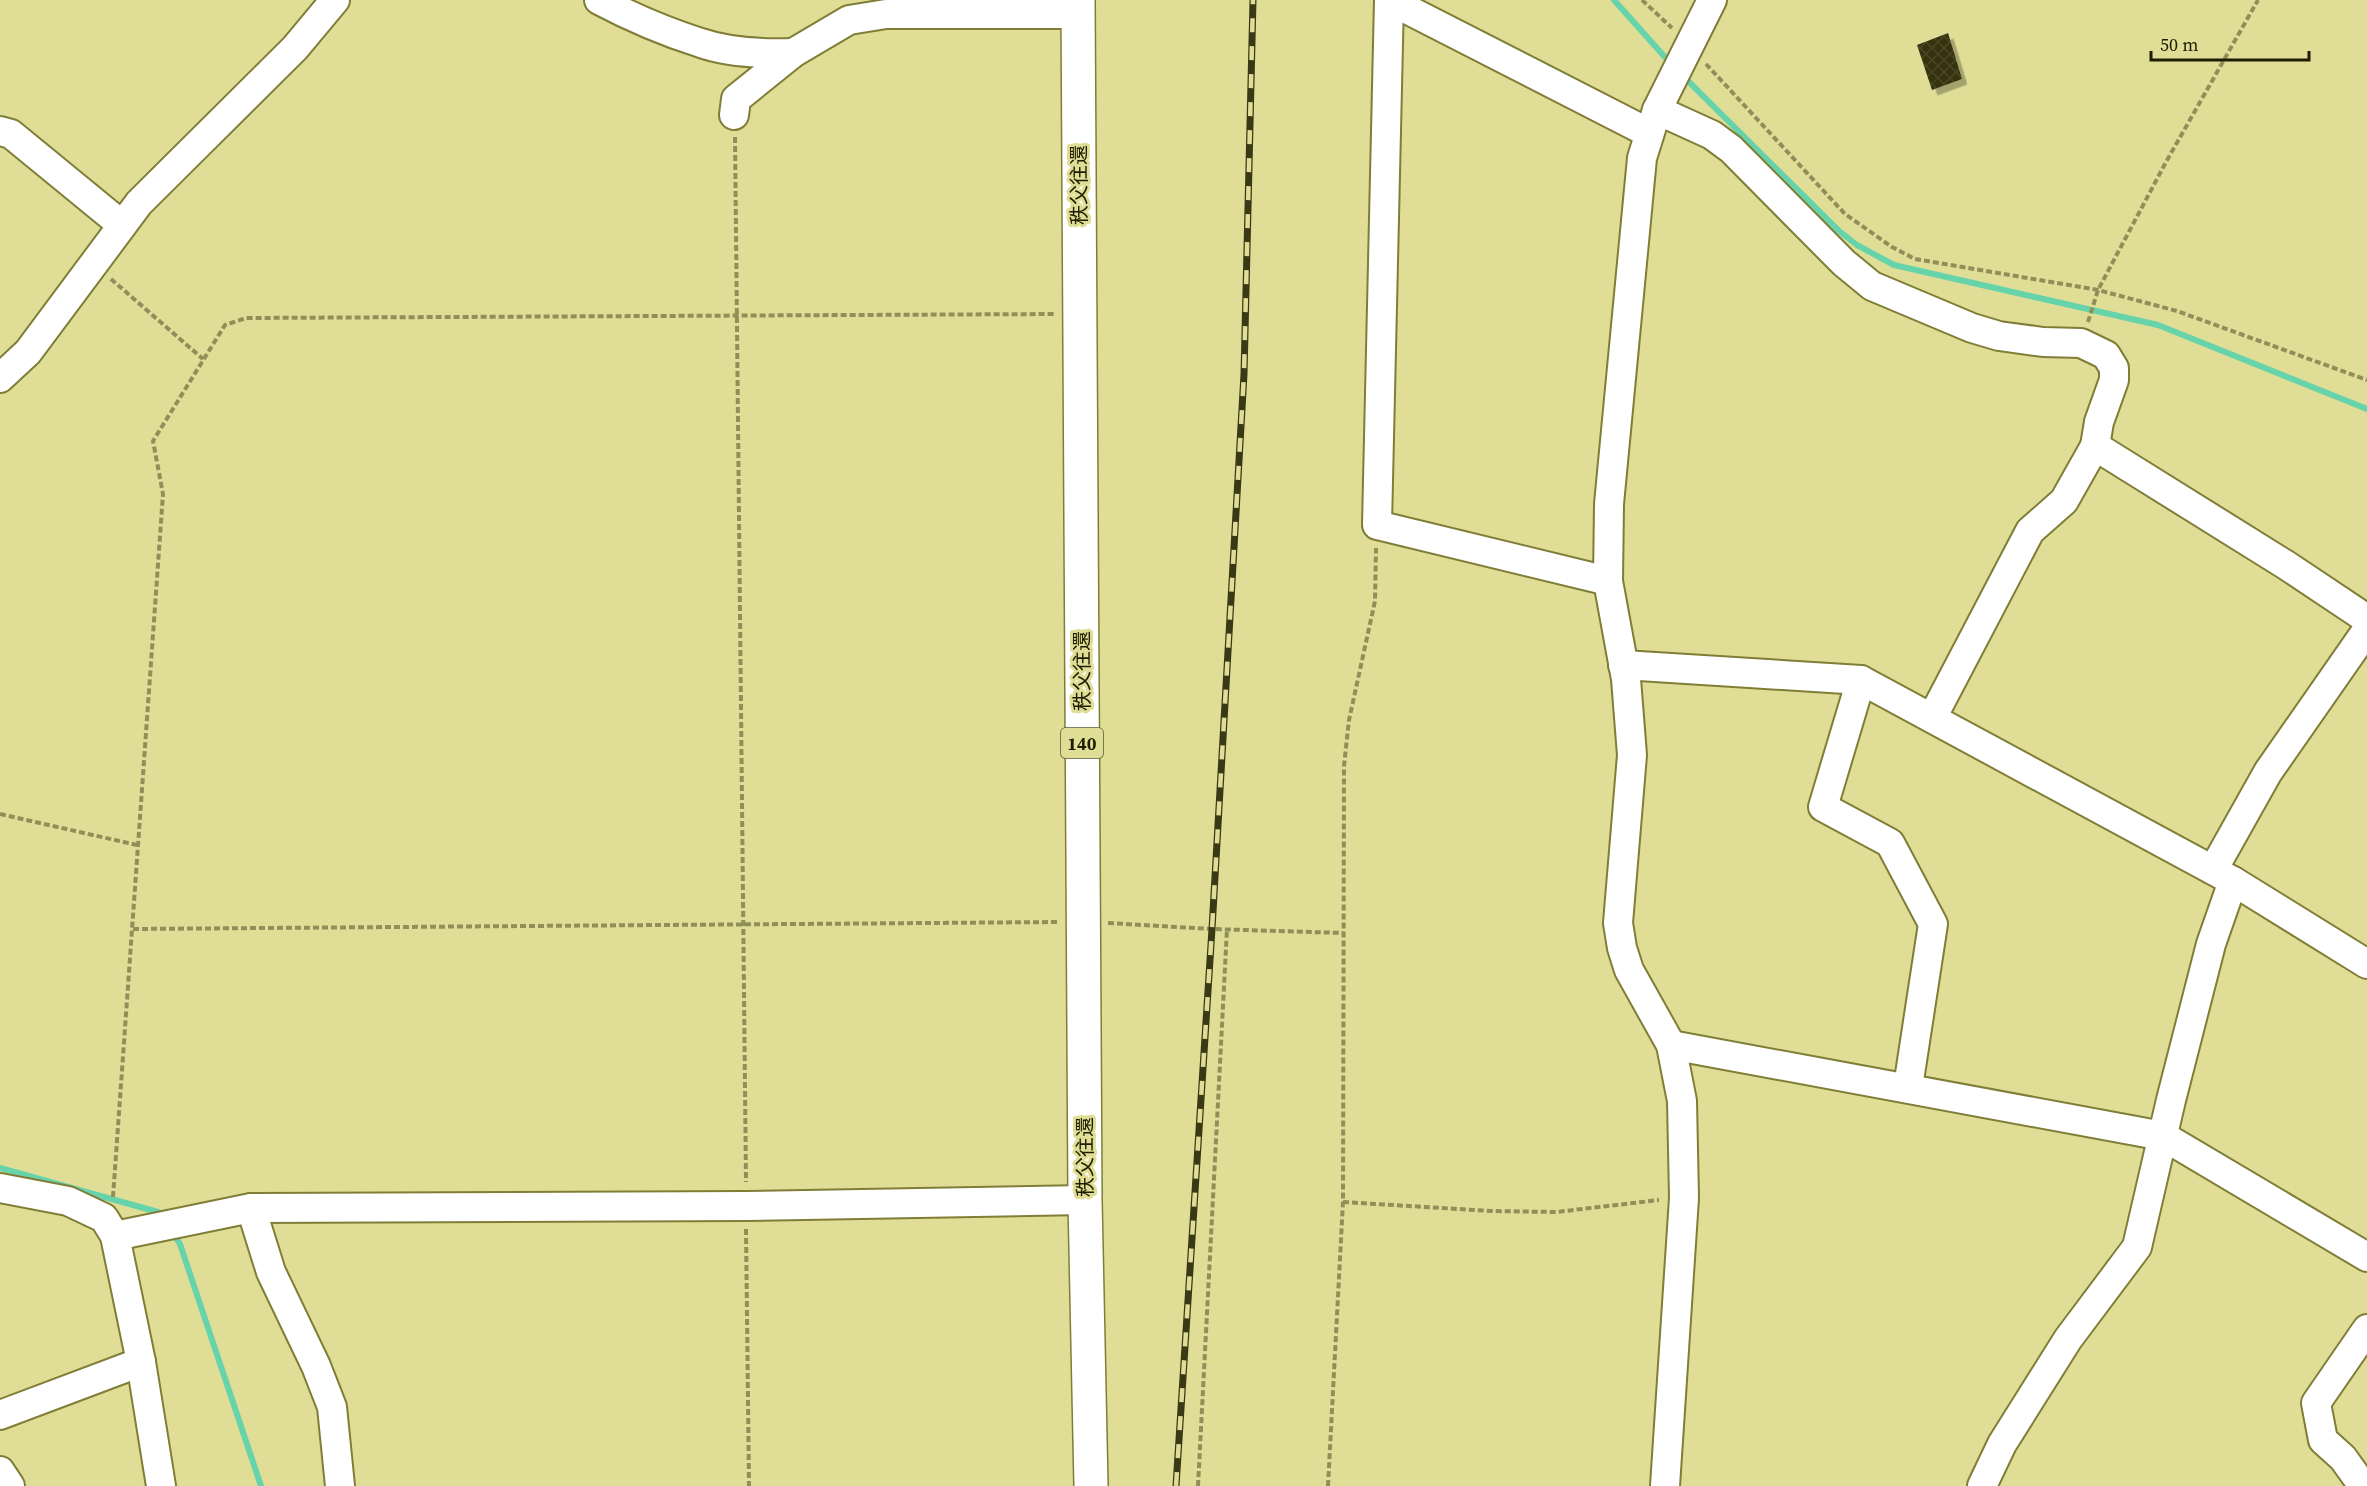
<svg xmlns="http://www.w3.org/2000/svg" width="2367" height="1486" viewBox="0 0 2367 1486" font-family="'Source Serif 4','Noto Sans JP',serif">
<style>
.lines{fill:none;stroke-linecap:round;stroke-linejoin:round}
.stream{stroke:#66d3ab;stroke-width:6}
.building{fill:url(#building-cross-hatch);filter:url(#shadow)}
.minor-casing{stroke:#807d37;stroke-width:32}
.highway-casing{stroke:#807d37;stroke-width:36}
.path{stroke:#908f59;stroke-width:4;stroke-dasharray:6 3;stroke-linecap:butt}
.minor{stroke:#fff;stroke-width:28}
.highway{stroke:#fff;stroke-width:33}
.rail-casing{stroke:#3a3916;stroke-width:7}
.rail{stroke:#e0de96;stroke-width:4.5;stroke-dasharray:14;stroke-linecap:butt}
.labels{text-anchor:middle;dominant-baseline:central;stroke-width:6;stroke-linejoin:round;paint-order:stroke}
.shield{fill:#e0de96;stroke:#58572e;stroke-width:1.5}
.shield-label{font-size:18px;font-weight:bold;fill:#1e1d01}
.street-label{font-size:20px;fill:#1e1d01;stroke:#e0de96}
</style>
<defs>
<pattern id="building-cross-hatch" width="8" height="8" patternUnits="userSpaceOnUse" patternTransform="scale(1.5)"><rect width="8" height="8" fill="#35330e"/><path d="M0 0l8 8M0 8l8-8" fill="none" stroke="#494727"/></pattern>
<filter id="shadow"><feDropShadow dx="5.5" dy="5.5" stdDeviation="0" flood-color="#0004"/></filter>
</defs>
<rect width="100%" height="100%" fill="#e0de96"/>
<g class="lines">
<g class="stream">
<polyline points="1614,0 1672,65"/>
<polyline points="1684,77 1839,231 1857,245 1894,265 2158,325 2367,409"/>
<polyline points="0,1168 158,1212 163,1219"/>
<polyline points="172,1232 180,1244 261,1486"/>
</g>
</g>
<polygon class="building" points="1948,33 1962,79 1932,90 1917,45"/>
<g class="lines">
<g class="minor-casing">
<g id="minor">
<path d="M599,0C631,17 666,32 701,43C730,53 762,54 793,53"/>
<polyline points="1389,0 1377,525 1608,581"/>
<polyline points="1389,0 1649,133"/>
<polyline points="1657,110 1712,135 1731,149 1844,263 1872,286 1972,328 1999,336 2043,342 2081,343 2106,355 2114,368 2114,380 2099,422 2095,446 2286,565 2367,619"/>
<polyline points="734,115 736,99 793,53 849,20 886,14 1078,14"/>
<polyline points="0,131 11,134 122,225"/>
<polyline points="0,378 28,352 139,203 295,48 335,0"/>
<polyline points="1623,665 1861,680 2233,881 2367,964"/>
<polyline points="1861,680 1823,807 1890,843 1933,924 1908,1087"/>
<polyline points="1932,718 2030,531 2064,501 2095,446"/>
<polyline points="2213,870 2268,772 2367,630"/>
<polyline points="1671,1045 2163,1136 2367,1257"/>
<polyline points="0,1188 68,1201 104,1218 115,1236 141,1362 161,1486"/>
<polyline points="251,1208 271,1272 316,1366 332,1407 340,1486"/>
<polyline points="115,1236 251,1208 746,1206 1085,1200"/>
<polyline points="0,1415 141,1362"/>
<polyline points="0,1471 10,1486"/>
<polyline points="1665,1486 1684,1198 1682,1101 1671,1045 1629,970 1622,948 1618,923 1632,755 1626,679 1608,581 1609,504 1642,158 1657,110 1712,0"/>
<polyline points="1982,1486 2002,1444 2068,1339 2137,1247 2171,1100 2211,944 2233,881"/>
<polyline points="2363,1486 2343,1458 2323,1440 2316,1403 2367,1329"/>
</g>
</g>
<g class="highway-casing">
<polyline id="highway" points="1078,0 1085,1200 1091,1486"/>
</g>
<g class="path">
<polyline points="1642,0 1672,28"/>
<polyline points="1706,64 1845,214 1892,247 1915,259 2098,290 2177,311 2367,380"/>
<polyline points="735,137 746,1182"/>
<polyline points="111,279 203,359"/>
<polyline points="2088,322 2098,290 2166,162 2258,0"/>
<polyline points="0,814 137,845"/>
<polyline points="1108,923 1212,929 1343,933"/>
<polyline points="133,929 1059,922"/>
<polyline points="113,1197 163,494 153,441 225,325 246,318 1055,314"/>
<polyline points="1343,1202 1491,1211 1556,1212 1659,1200"/>
<polyline points="746,1229 749,1486"/>
<polyline points="1198,1486 1227,929"/>
<polyline points="1328,1486 1343,1202 1344,766 1349,720 1375,601 1376,548"/>
</g>
<use href="#minor" class="minor"/>
<use href="#highway" class="highway"/>
<g class="rail-casing">
<polyline id="rail" points="1176,1486 1212,929 1244,374 1253,0"/>
</g>
<use href="#rail" class="rail"/>
</g>
<g class="labels">
<rect class="shield" x="1061" y="728" width="42" height="30" rx="4.5"/>
<g class="shield-label">
<text x="1082" y="743">140</text>
</g>
<g class="street-label">
<text transform="translate(1079 185) rotate(-90)">秩父往還</text>
<text transform="translate(1082 671) rotate(-90)">秩父往還</text>
<text transform="translate(1085 1157) rotate(-90)">秩父往還</text>
</g>
</g>
<path d="M2151 51v9h158v-9" fill="none" stroke="#1e1d01" stroke-width="3"/>
<text x="2160" y="51" font-size="18" fill="#1e1d01" stroke="#e0de96" stroke-width="4.5" paint-order="stroke">50 m</text>
</svg>
